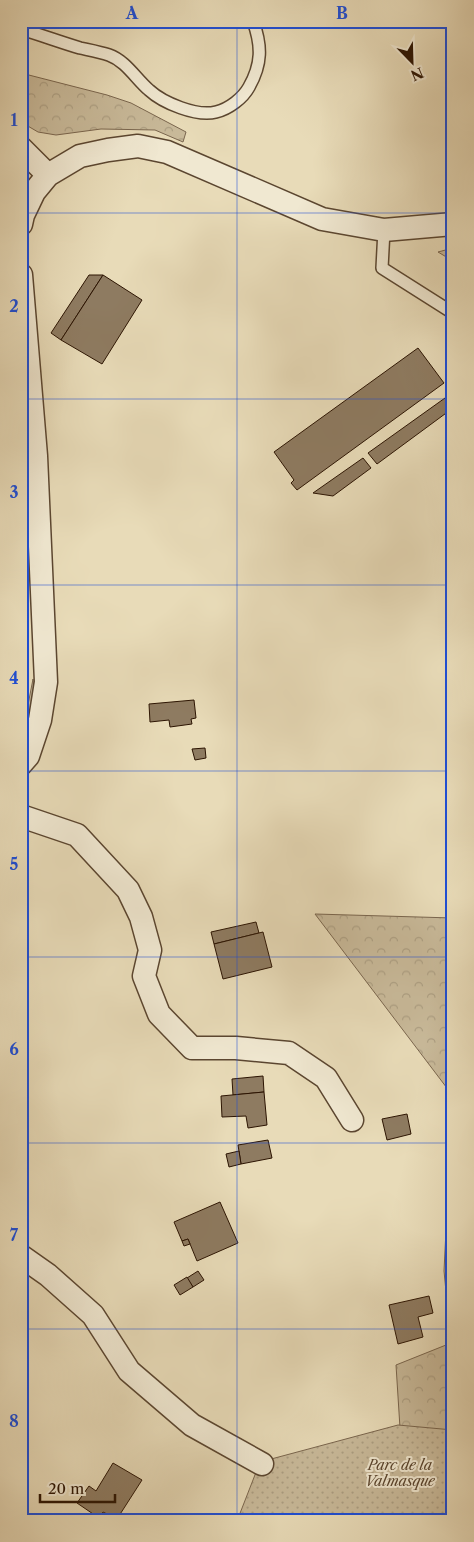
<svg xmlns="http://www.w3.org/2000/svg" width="474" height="1542" viewBox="0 0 474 1542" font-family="'Libre Caslon Text',serif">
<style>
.grass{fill:url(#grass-tufts);stroke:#7a664e}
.forest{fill:url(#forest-crowns);stroke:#7a664e}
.park{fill:url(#park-dots);stroke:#7a664e}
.pitch{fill:#c8b999;stroke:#7a664e}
.building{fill:#8e7b61;stroke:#2c1402}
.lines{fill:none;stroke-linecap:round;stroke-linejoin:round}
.service-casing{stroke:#5b4630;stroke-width:14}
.minor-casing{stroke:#5b4630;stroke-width:25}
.service{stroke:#f0e8d1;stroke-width:11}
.minor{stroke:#f0e8d1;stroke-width:22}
.grid{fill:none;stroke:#1d4ed8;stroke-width:1;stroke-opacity:0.55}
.labels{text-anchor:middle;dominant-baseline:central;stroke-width:4;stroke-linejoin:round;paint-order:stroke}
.park-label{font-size:14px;font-style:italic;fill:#5b462f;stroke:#f0e8d1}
.neatline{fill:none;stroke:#1d4ed8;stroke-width:2}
.grid-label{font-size:16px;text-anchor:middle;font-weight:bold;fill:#1d4ed8}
</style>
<defs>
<pattern id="grass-tufts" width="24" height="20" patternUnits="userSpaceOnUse" patternTransform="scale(1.25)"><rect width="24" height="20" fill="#c8b999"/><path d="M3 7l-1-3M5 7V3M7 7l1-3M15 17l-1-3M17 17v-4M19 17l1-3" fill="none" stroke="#ac9e82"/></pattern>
<pattern id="forest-crowns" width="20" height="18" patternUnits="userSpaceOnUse" patternTransform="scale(1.25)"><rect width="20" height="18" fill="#c8b999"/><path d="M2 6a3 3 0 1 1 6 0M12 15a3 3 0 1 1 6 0" fill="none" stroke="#ac9e82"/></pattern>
<pattern id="park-dots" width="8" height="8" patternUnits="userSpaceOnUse" patternTransform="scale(1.25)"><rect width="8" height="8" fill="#c8b999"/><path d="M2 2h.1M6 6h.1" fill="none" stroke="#ac9e82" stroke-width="1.8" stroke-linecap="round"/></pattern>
</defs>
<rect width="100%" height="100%" fill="#e8dbb8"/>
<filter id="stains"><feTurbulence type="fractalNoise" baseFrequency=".004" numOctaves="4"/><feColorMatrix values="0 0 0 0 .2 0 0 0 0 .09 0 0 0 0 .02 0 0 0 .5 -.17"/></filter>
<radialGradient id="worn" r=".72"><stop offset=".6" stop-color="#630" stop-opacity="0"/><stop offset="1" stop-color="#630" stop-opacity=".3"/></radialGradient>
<polygon class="grass" points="33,679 34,704 21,751 21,720 27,710"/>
<g class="forest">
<polygon points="21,73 107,95 131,103 186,132 183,142 155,130 101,129 56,135 38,132 21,122"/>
<polygon points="315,914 453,918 453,1096"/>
<polygon points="453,1180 453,1521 242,1521 400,1428 396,1365 451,1343 444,1271 448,1189"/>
</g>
<polygon class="park" points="398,1425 453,1430 453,1521 237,1521 260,1462"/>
<polygon class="pitch" points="453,248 453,261 438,252"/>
<g class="building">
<polygon points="89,275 103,275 61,340 51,333"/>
<polygon points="103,275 142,300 102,364 61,340"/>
<polygon points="418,348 444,383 297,490 291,483 294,480 274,452"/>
<polygon points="452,393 453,408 377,464 368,453"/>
<polygon points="363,458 371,468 333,496 313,493"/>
<polygon points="194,700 196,718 191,719 192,724 170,727 169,720 150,722 149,704"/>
<polygon points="205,748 206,758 195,760 192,749"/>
<polygon points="256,922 259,933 214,944 211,932"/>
<polygon points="263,932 272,967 223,979 214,944"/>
<polygon points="263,1076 264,1092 233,1095 232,1079"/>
<polygon points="264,1092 267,1125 248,1128 246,1116 222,1117 221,1096"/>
<polygon points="407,1114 411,1134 387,1140 382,1119"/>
<polygon points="268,1140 272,1158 241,1164 238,1145"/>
<polygon points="239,1151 241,1164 229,1167 226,1154"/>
<polygon points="220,1202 238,1243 197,1261 188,1239 182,1241 174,1222"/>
<polygon points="188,1239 190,1244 184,1246 182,1241"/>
<polygon points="198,1271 204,1280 193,1287 187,1278"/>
<polygon points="187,1277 193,1287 180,1295 174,1285"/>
<polygon points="429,1296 433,1313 418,1317 423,1337 398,1344 389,1305"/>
<polygon points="113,1463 142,1480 117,1519 103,1512 99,1518 77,1503 89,1486 96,1491"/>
</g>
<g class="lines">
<g class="service-casing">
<g id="service">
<path d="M21,29C41,35 60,42 80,48C89,50 100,52 109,55C126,61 136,79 149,90C163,103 197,117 216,112C229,109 243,98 249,87C262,64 262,46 253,21"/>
<polyline points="384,230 382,268 453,313"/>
</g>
</g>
<g class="minor-casing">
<g id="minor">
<polyline points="21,148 48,175"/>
<polyline points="21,224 23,215 34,192 48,175 80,156 108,150 138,146 167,152 322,219 384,230 453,224"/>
<polyline points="21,275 36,456 46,682 40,720 28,756 21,764"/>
<polyline points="21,816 77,835 128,890 141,917 150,950 144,976 159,1014 192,1048 236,1048 289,1053 326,1078 352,1120"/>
<polyline points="21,1256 48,1275 93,1315 129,1371 192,1425 262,1464"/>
</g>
</g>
<use href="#service" class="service"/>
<use href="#minor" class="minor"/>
</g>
<path class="grid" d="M237,21V1521M21,213H453M21,399H453M21,585H453M21,771H453M21,957H453M21,1143H453M21,1329H453"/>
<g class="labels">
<g class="park-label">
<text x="400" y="1465">Parc de la<tspan x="400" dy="16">Valmasque</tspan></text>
</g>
</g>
<rect width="474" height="1542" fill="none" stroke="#e8dbb8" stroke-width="55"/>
<g transform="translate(412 62) rotate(157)" stroke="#f0e8d1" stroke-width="4" paint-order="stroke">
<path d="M0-4L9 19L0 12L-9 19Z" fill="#2c1402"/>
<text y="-8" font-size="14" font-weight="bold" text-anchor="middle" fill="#2c1402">N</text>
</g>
<path d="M40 1494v8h75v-8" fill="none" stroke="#2c1402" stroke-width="2.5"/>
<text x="48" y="1494" font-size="15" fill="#2c1402" stroke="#f0e8d1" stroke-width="4" paint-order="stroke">20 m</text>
<rect x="28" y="28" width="418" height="1486" class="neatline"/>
<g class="grid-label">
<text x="132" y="19">A</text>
<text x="342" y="19">B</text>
<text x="14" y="126">1</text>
<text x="14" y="312">2</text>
<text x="14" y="498">3</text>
<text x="14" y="684">4</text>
<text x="14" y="870">5</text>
<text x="14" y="1055">6</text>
<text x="14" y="1241">7</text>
<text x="14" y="1427">8</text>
</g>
<rect width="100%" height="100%" filter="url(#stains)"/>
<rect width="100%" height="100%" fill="url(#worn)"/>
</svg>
